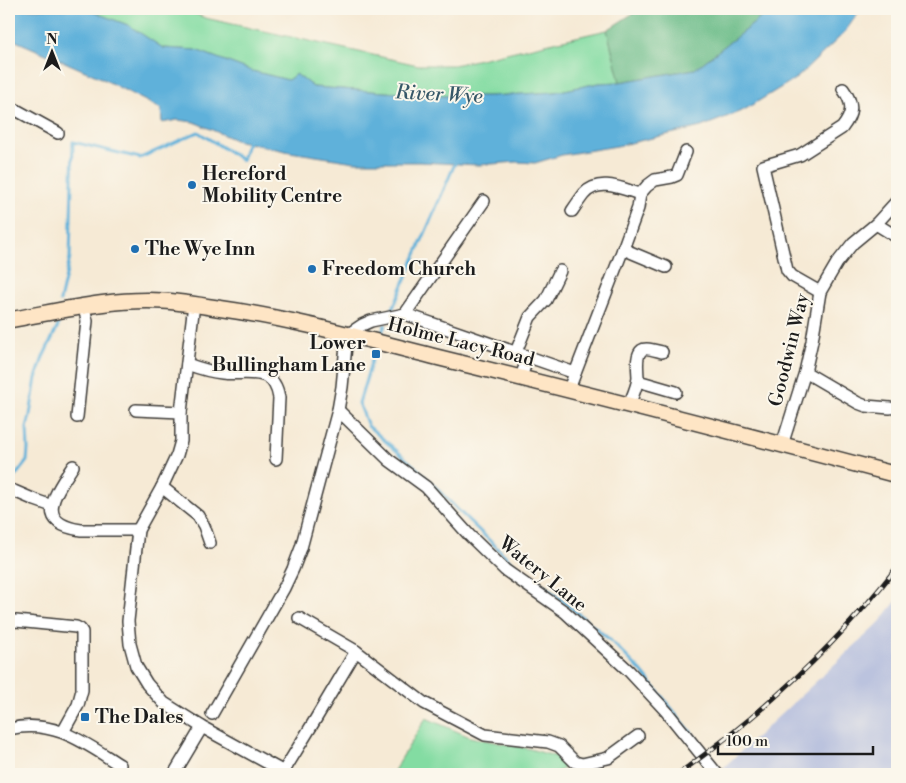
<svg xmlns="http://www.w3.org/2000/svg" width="906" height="783" viewBox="0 0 906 783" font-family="'Libre Bodoni',serif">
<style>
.industrial{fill:#bbc3de}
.green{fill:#83dca2;stroke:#507c5f}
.forest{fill:#6abc88;stroke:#436c52}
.water{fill:#5fb1da;stroke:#3e667b}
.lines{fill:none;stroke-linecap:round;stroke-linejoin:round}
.stream{stroke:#5fb1da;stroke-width:3}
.street-casing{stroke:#3d3b38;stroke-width:14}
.secondary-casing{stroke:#3d3b38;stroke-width:18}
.street{stroke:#fff;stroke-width:11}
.secondary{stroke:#fee5c5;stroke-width:15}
.rail-casing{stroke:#1c1c1c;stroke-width:5}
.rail{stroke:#fbf7ec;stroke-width:3;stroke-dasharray:9;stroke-linecap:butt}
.poi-dot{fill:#1f6fb2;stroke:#fbf7ec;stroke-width:2}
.labels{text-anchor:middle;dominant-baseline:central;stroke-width:4;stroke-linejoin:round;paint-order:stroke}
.poi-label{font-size:19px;font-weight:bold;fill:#1c1c1c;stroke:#fbf7ec;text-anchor:start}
.street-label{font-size:19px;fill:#1c1c1c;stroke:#fbf7ec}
.water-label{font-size:20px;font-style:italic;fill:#375868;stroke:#fbf7ec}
</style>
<rect width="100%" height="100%" fill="#fbf7ec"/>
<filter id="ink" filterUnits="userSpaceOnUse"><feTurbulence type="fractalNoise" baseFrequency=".02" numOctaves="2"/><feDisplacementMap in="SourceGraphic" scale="10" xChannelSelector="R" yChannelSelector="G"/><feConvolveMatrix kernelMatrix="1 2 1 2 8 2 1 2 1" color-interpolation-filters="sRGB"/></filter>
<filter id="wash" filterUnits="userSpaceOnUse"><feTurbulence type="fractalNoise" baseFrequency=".0096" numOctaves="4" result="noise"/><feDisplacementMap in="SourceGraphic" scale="20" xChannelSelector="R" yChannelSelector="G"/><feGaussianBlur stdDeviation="1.12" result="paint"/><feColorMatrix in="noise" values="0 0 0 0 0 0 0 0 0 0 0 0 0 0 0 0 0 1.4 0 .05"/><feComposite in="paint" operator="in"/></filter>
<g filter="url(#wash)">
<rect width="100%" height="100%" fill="#f6ead5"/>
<polygon class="industrial" points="897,600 897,774 729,774 724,767 879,623"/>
<g class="green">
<polygon points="85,9 184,9 205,18 418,65 454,65 607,30 620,82 599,83 555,92 491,96 441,96 313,87 296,74 288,80 252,71 196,50 163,48 128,25"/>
<polygon points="426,718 470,737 530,749 568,760 563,769 552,774 392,774"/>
</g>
<polygon class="forest" points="640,9 771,9 753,24 695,69 620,82 607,30"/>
<polygon class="water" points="9,9 85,9 128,25 163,48 196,50 252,71 288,80 296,74 313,87 441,96 491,96 555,92 599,83 620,82 695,69 753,24 771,9 861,9 844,33 798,77 744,110 701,127 617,146 562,155 535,163 517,162 479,165 419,162 355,162 290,152 235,140 194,122 177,120 162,123 161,109 99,77 9,38"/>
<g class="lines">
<g class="stream">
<polyline points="60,301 70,258 73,142 140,158 198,132 242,160 248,141"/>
<polyline points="393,308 456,161"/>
<polyline points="380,337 385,325"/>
<polyline points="374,353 359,403 368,426 420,471 457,509 521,571 548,589 609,639 641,671 699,742"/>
<polyline points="9,484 27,461 28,449 27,428 30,415 36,378 43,357 58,326 59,315"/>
</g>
</g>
</g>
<g filter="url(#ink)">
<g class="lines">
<g class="street-casing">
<g id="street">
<polyline points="9,106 58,133"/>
<path d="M572,211C576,205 580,199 584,194C599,177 623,189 640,194"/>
<polyline points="876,224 897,237"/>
<polyline points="623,249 666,267"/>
<path d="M820,292L792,276L787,270L763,166L800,155L842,128C853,114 854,104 843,89"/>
<polyline points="194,304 181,412 181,441 177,455 162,487 138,530 128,621 130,644 136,666 147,684 164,703 202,727 284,772"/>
<polyline points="405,314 484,201"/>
<polyline points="516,352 530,317 546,300 560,271"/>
<path d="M187,364C198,368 210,372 222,373C246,376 274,364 279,398L276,459"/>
<polyline points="805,372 858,403 866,406 890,408"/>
<polyline points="521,377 528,357"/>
<polyline points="638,381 676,392"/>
<polyline points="569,389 623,249 638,208 640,194 647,186 655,180 672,177 677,175 686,152"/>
<path d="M629,405C632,397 637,387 638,378C638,371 635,355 642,350C646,347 657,351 662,352"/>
<polyline points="136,410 181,412"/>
<polyline points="338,410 389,460 426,487 469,535 505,570 565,612 629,671 666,711 717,774"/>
<polyline points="77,417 87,321 84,306"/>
<polyline points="782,445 805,372 812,341 820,292 837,263 853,243 876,224 897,201"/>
<path d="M73,466C57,491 32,523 81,530H138"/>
<polyline points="162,487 198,516 204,526 210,543"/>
<polyline points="9,490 14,491 35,500 52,506"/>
<polyline points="9,622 16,621 76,627 80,629 82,632 82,690 78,705 63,732"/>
<polyline points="356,651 424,703 485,735 548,742 559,746 575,762 582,764 608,758 638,736"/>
<polyline points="212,714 284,588 293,569 301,548 338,410 342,387 347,335 362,325 371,321 405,314 575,373"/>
<path d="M9,729C53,718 85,743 120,765"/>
<polyline points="174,774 202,727"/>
<polyline points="282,774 315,720 356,651 299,618"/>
</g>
</g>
<g class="secondary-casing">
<path id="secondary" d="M9,320C60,311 110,298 163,301C181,302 199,305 217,308C290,318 361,338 432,356C587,394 742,434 897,475"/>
</g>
<use href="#street" class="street"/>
<use href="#secondary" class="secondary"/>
<g class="rail-casing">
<path id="rail" d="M678,774C760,716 835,647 897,567"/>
</g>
<use href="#rail" class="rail"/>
</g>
</g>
<g class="poi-dot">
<circle cx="192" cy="185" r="5"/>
<circle cx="135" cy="249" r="5"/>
<circle cx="312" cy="269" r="5"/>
<rect x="371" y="349" width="10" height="10" rx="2.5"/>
<rect x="80" y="712" width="10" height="10" rx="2.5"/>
</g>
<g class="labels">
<g class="poi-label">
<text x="202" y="174">Hereford<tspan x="202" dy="22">Mobility Centre</tspan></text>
<text x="145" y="249">The Wye Inn</text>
<text x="322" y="269">Freedom Church</text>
<text x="366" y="343" text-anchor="end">Lower<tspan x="366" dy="22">Bullingham Lane</tspan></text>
<text x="95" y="717">The Dales</text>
</g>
<g class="street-label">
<text transform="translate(461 342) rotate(14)">Holme Lacy Road</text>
<text transform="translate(789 350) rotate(-76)">Goodwin Way</text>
<text transform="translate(543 574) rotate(39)">Watery Lane</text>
</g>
<g class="water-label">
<text transform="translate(439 95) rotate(3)">River Wye</text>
</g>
</g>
<rect width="906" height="783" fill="none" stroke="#fbf7ec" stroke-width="30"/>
<g transform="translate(52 52)" stroke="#fbf7ec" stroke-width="4" paint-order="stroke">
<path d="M0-4L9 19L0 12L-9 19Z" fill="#1c1c1c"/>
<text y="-8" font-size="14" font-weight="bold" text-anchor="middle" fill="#1c1c1c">N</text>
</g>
<path d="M718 746v8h155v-8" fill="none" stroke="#1c1c1c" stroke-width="2.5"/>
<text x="726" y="746" font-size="15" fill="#1c1c1c" stroke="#fbf7ec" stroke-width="4" paint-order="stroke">100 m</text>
</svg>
